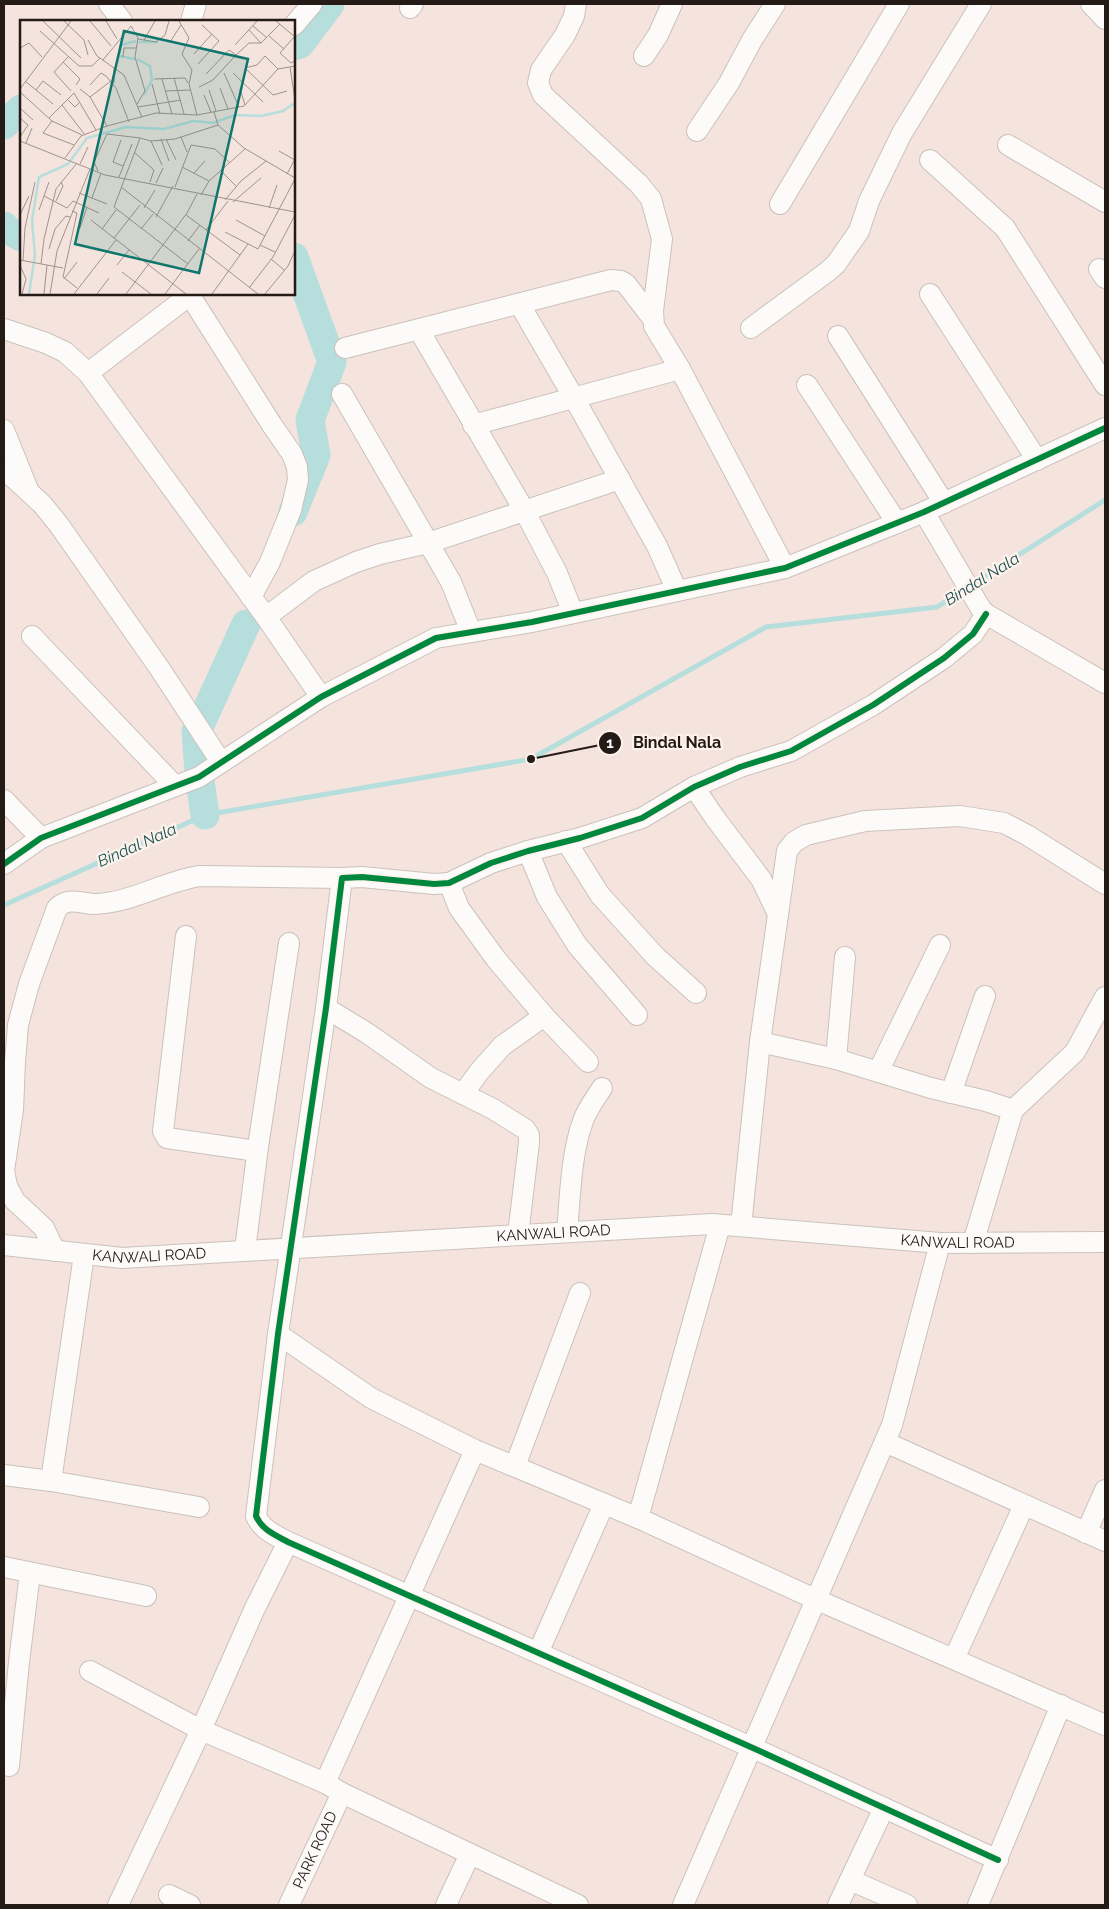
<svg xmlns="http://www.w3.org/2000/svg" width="1109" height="1909" viewBox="0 0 1109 1909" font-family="Raleway,sans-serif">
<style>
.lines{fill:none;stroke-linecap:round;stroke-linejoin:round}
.stream{stroke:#b6dedc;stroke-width:5}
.river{stroke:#b6dedc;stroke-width:29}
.minor-casing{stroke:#ccc1bb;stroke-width:22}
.minor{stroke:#fdfbfa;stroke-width:20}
.cycleway-casing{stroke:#fef2ed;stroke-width:9}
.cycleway{stroke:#00873e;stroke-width:6}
.labels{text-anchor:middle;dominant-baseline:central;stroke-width:4.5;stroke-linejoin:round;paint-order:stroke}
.street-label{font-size:15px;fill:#241a16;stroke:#fef2ed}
.water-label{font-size:16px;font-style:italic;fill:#1a5151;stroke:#fef2ed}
.inset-river{fill:none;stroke:#b6dedc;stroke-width:2.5}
.inset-road{fill:none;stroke:#a1938d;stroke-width:1}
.view{fill:#0f766e;fill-opacity:0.15;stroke:#0f766e;stroke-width:2.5}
.inset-edge{fill:none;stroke:#241a16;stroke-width:2.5}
.leader{fill:none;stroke:#241a16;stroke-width:2}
.callout-dot{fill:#241a16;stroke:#fef2ed;stroke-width:2}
.mark-label{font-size:15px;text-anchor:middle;font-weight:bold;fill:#fff}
.callout-label{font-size:16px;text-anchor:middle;font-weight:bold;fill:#241a16;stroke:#fef2ed;stroke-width:4.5;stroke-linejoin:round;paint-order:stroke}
</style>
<rect width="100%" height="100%" fill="#f4e4dd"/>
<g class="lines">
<g class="stream">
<polyline points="973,584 1105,500"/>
<polyline points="4,905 205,815 531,759 766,627 937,607 965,589"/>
</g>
<g class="river">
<polyline points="294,46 300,44 330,4"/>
<polyline points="4,125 21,109"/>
<polyline points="4,226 4,228 21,237"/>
<polyline points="293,512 316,455 310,420 332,362 294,257"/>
<polyline points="200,725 246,624"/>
<polyline points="196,732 199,772"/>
<polyline points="200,781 205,815"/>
</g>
<g class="minor-casing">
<g id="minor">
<polyline points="109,4 122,21"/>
<polyline points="576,4 574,16 565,35 541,70 538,83 543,95 639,184 651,199 662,239 653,311 654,326 680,369 785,568"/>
<polyline points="1091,4 1105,19"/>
<polyline points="410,8 413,4"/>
<polyline points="191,21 196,4"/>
<polyline points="294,25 312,4"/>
<polyline points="644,56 658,35 672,4"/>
<polyline points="697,131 729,83 752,40 775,4"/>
<polyline points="1008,145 1105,202"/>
<polyline points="930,160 1005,228 1105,385"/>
<polyline points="780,204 899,4"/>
<polyline points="1099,269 1105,278"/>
<polyline points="189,294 272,425 292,454 297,467 298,480 291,510 270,562 251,597"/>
<polyline points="930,294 1037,460"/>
<polyline points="520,305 574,398 657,546 677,591"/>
<polyline points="751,328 827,272 836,264 859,231 869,201 902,133 981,4"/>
<polyline points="4,329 46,343 65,352 88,373 266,617 321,697"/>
<polyline points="419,330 524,510 557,573 573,613"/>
<polyline points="838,336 944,503"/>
<polyline points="345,348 611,280 621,281 626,284 653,319"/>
<polyline points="88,373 190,295"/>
<polyline points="807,385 897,523"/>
<polyline points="342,394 451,582 471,632"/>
<polyline points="473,425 680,369"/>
<polyline points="4,430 27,487"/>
<polyline points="4,469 42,504 59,525 160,669 221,762"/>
<polyline points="924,512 981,609 986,614 1105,683"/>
<path d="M986,614L973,634L944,658L873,705L791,751L740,767L694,787L642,818L580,838L528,851L491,863L449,883L434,884L362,877L342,878L326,1008L278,1334L256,1516C262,1530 275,1535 288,1542L753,1748L998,1860"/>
<polyline points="266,617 314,581 356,562 380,554 428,543 620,479"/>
<polyline points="32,636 175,786"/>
<polyline points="694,787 715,818 761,879 778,914"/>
<polyline points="4,800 41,838"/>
<polyline points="566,841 600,895 655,956 696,993"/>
<polyline points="528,851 547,897 577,945 637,1015"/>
<polyline points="4,864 41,838 199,777 321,697 436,638 532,622 785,568 924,512 1105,428"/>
<polyline points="449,883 459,908 496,959 544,1016 588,1062"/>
<polyline points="186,936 163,1131 167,1138 257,1151"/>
<polyline points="326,1008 367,1033 431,1078 493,1109 525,1129 529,1135 529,1143 518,1235"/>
<polyline points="760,1042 836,1059 931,1088 986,1101 1013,1110"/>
<polyline points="836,1059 845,957"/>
<polyline points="878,1072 940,945"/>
<polyline points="951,1093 985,996"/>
<polyline points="463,1094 479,1072 502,1046 544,1016"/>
<polyline points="741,1226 760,1042 787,851 794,842 806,835 865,821 960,816 1004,823 1027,835 1105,884"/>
<path d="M567,1232C570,1198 571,1153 583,1121C587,1109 595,1099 602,1088"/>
<polyline points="973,1243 1013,1110 1075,1052 1105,997"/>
<path id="s1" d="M4,1245L122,1258L712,1224L940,1243L1105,1242"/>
<polyline points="245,1250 258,1147 289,943"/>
<path d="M55,1251L44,1228L15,1201L7,1186L4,1171L13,1110L15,1062L18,1025L29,984L57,908C68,897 79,903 93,904C99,904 106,903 112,902C142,897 170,880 200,876L342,878"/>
<polyline points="278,1334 371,1398 475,1450 638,1518 815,1599 1105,1725"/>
<polyline points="885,1442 1105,1541"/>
<polyline points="515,1466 580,1293"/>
<polyline points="4,1475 51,1481 199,1507"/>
<polyline points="51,1481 84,1255"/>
<polyline points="638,1518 720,1225"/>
<polyline points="1086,1533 1105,1490"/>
<polyline points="4,1567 146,1596"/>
<polyline points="538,1653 604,1504"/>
<polyline points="954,1659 1024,1505"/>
<polyline points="90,1671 201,1730 325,1783 342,1793 578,1905"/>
<polyline points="9,1766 19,1662 30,1573"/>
<polyline points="325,1783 475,1450"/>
<polyline points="850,1880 907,1905"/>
<polyline points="169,1895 190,1905"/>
<polyline points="118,1905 201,1730 255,1608 288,1542"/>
<path id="s2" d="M289,1905L342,1793"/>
<polyline points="446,1905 470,1854"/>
<polyline points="683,1905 892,1425 940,1243"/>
<polyline points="838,1905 884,1808"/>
<polyline points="978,1905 1061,1705"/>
</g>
</g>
<use href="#minor" class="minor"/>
<g class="cycleway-casing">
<g id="cycleway">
<path d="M986,614L973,634L944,658L873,705L791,751L740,767L694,787L642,818L580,838L528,851L491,863L449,883L434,884L362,877L342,878L326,1008L278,1334L256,1516C262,1530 275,1535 288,1542L753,1748L998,1860"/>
<polyline points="4,864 41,838 199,777 321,697 436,638 532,622 785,568 924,512 1105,428"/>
</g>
</g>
<use href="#cycleway" class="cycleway"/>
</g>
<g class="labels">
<g class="street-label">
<text stroke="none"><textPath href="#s1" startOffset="551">KANWALI ROAD</textPath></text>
<text stroke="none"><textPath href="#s1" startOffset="956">KANWALI ROAD</textPath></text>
<text stroke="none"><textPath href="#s1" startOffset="146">KANWALI ROAD</textPath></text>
<text stroke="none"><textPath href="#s2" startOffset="61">PARK ROAD</textPath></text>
</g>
<g class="water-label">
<text transform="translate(982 579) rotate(-32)">Bindal Nala</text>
<text transform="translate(137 845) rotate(-24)">Bindal Nala</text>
</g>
</g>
<g transform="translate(20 20)">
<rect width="275" height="275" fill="#f4e4dd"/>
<path class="inset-river" d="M119,22H138M115,39L99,36L101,25L116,21M117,39L130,46L132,60L124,75M9,274L15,235L12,200L19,157L48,144L67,118L106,107L144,109L173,101L193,103L215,95L241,96L263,91L275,83"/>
<path class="inset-road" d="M23,1L61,38M44,1L64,20L68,35M70,1L91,26M86,1L97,19M159,1L169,18L162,34L172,50L169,64L177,95M256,1L275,17M233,6L247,18M229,10L241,23M20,11L59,46H72L80,38M249,16L264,29M274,17L260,33L271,43L275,41M118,19L136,22L145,15L149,1M68,20L77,36L104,55L122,97M124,20L135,1M150,22L161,5M215,25L237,1M0,28L9,23L22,37M174,34L192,14M48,37L34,52L51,71M103,37L104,28H116M83,40L111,6L118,18L115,37L125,71L117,84M43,42L60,59L56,65M178,44L199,21L182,5M270,47L275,80M258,49L245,36L237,45L225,48L253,75L267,71M204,53L219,87M213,53L243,82M186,54L209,30L216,35L229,23H241L260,4M154,58L164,94M134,59L165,58L168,63M142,59L152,94M5,61L33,84M94,63V47M132,64L140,94M70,65L81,53L86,56L96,68L109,102M179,67L193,60L216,35M200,68L208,89M0,69L51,1M60,69L70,77L87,106M220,69L225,85M16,70L23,61L41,75M189,70L196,91M146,71L170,70M0,72L32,101L62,115M184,75L191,92M70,77L91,61M47,79L55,87L59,83M42,85L65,115M118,87L161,80M0,88L13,100M194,92L198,105L224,128L275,158M0,98L8,105L0,117M29,98L54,73L76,110M32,101L23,113L54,125M161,117L167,132M141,119L149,141M146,119L156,140M101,120L93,142L103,146M0,121L85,155L275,192M131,121L142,145M6,123L12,108M259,131L275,140M114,132L134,150L130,162M45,138L61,116L87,106L136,93L177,95L224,86L258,49L275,46M60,144L68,127M162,147L189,161M78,151L74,142L87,114L120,118M201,151L216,166M174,153L185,141M267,154L275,139M99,157L112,124M136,163L143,148M101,167L238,274M155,167L171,125L195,129L210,143M59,173L87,184M181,175L189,161L225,129M24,176L47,188L53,181L79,193M72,178L81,153M205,180L221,161L246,141M36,181L43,166L41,162M213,182L241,158M124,188L135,170M249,188L257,165M19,190L29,162M52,191L57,193L43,257L57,268M0,195L9,176M166,195L220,235M136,197L153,166M71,200L166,274M216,200L245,216M60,208L67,187M82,209L96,190M121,209L133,194M186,210L208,181M205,212L238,229L275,159M94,218L120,185M168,221L180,205M240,225L255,232M29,229L35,209L46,196L50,197M251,239L264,250M0,240L43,248M3,241L5,208L15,162M21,244L24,219L36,169L57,143M168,244L94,187L120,118L131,121L155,119L198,105M0,245L6,259L2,274M97,245L109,230M102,252L131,274M44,259L57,242M229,268L253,237L275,195M24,274L27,245M30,274L37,231L70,149M54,274L96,220M77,274L89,258M106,274L167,193L177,174M145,274L179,229M192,274L228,224M245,274L268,246L275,231"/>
<path class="view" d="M104,11L228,39L179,253L55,224Z"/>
<rect width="275" height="275" class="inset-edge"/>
</g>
<path class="leader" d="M531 759L610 743"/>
<g class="callout-dot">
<circle cx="531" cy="759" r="5"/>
<circle cx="610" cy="743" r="12"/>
</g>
<g class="mark-label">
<text x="610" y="748">1</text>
</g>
<g class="callout-label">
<text x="677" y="748">Bindal Nala</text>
</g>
<rect width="1109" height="1909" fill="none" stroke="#241a16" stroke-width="10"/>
</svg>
